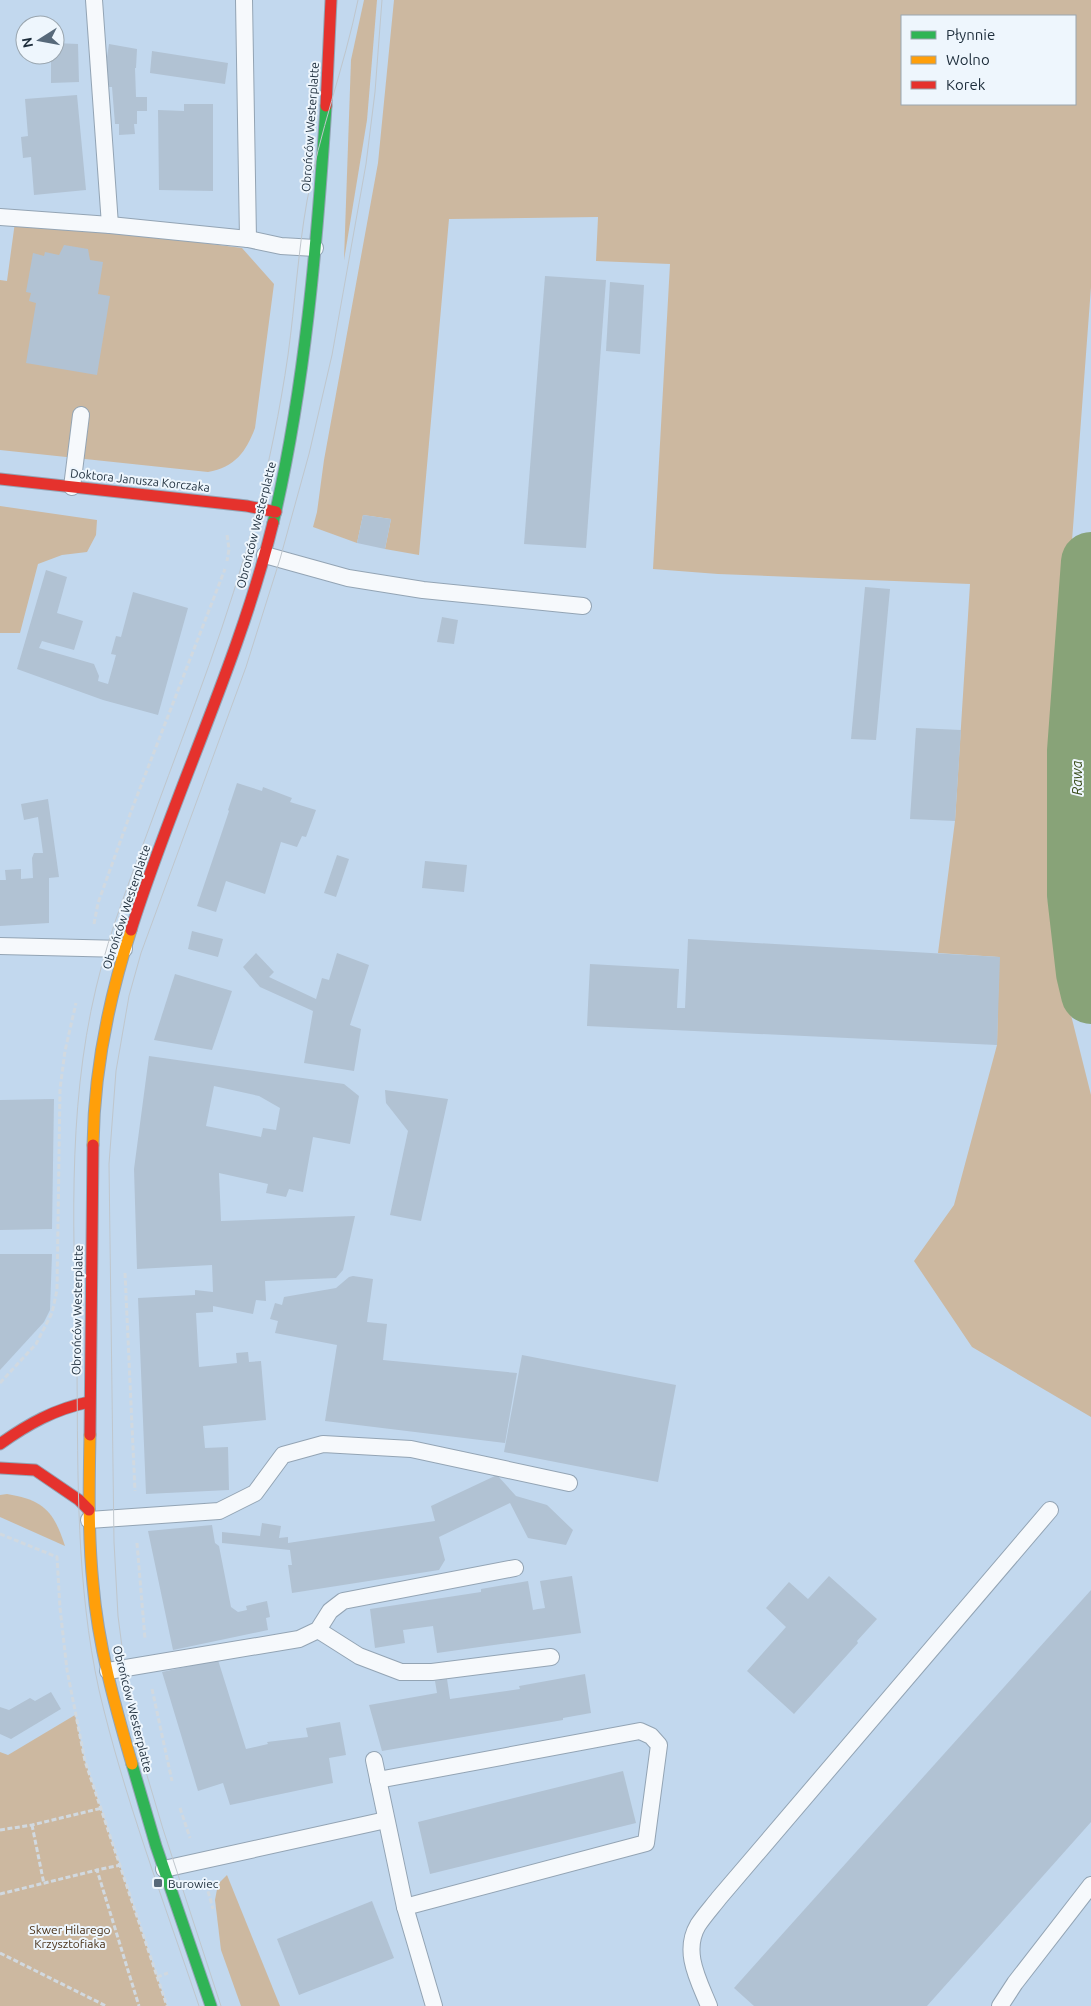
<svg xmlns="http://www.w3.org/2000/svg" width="1091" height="2006" viewBox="0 0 1091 2006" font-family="Ubuntu,sans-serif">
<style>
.green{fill:#ccb8a0;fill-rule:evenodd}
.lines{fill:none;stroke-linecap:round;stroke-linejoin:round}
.river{stroke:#88a378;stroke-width:60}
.building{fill:#b1c2d3;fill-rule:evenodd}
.lane-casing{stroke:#93a4b4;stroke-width:18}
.fast-casing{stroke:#93a4b4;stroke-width:13}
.slow-casing{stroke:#93a4b4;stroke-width:13}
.jam-casing{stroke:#93a4b4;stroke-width:13}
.path{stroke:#d1d9e0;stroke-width:3;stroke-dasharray:5 2.5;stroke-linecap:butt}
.lane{stroke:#f6f9fc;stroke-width:16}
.fast{stroke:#30b455;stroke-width:11}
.slow{stroke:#ff9f0a;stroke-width:11}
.jam{stroke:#e5322d;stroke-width:11}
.tram{stroke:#bfc6cc;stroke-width:1}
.poi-dot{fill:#57697a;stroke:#eef6fd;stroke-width:2}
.labels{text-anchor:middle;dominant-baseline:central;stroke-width:4;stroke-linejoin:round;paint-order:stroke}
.street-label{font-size:12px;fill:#1d2d3b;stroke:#eef6fd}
.poi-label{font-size:12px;fill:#1d2d3b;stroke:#eef6fd;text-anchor:start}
.park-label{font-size:12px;fill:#483016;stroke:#eef6fd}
.water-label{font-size:14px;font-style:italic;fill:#394d1a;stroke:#eef6fd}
</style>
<rect width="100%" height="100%" fill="#c2d8ee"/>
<g class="green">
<polygon points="364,0 377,0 367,120 344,260 351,60"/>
<path d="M394,0H1091V287L1052,808L1047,895L1057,959L1091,1095V1417L972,1347L914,1261L954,1205L997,1045L999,957L938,953L955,821L970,584L718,574L653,569L670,264L596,261L598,217L449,219L419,555L385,549L391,519L363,515L357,543L313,527L317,512L324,460L378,163ZM902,16H1075V104H902Z"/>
<path d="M15,222L156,237L242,248L274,284L255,428C246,452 235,467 208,472L0,450V280L7,281Z"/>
<polygon points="0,506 97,520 96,535 87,552 62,555 38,564 20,633 0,633"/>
<path d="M7,1494C44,1500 54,1512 65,1546L0,1517V1495Z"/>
<polygon points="75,1715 85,1761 167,2006 0,2006 0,1752 8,1755"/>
<polygon points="227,1875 280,2006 241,2006 221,1950 215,1900 218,1884"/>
</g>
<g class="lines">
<polyline class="river" points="1091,562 1077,751 1077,895 1086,973 1091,994"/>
</g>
<g class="building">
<polygon points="55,43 78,44 79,82 51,83 51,55 55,55"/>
<polygon points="109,44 137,49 136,68 135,68 136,97 147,97 147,111 137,111 137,124 134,124 135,134 119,135 119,124 115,124 112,87 107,87 106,64"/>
<polygon points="152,51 228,63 225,84 150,73"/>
<polygon points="77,95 86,190 34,195 31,157 23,158 21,137 28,136 25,99"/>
<polygon points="184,104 213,104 213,191 159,190 158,110 184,111"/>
<polygon points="64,245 88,249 90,260 103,262 98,294 110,296 97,375 26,363 36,303 29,301 31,293 26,292 33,253 44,256 45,252 59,255"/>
<polygon points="545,276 606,280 586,548 524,544"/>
<polygon points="610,282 644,285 640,354 606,351"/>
<polygon points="363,515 391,519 385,549 357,543"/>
<polygon points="46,570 67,577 57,613 83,621 74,650 42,641 39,648 94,664 99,676 98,681 108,684 116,655 111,654 116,636 121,637 133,592 188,608 158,715 103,700 17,669"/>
<polygon points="865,587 890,589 876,740 851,739"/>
<polygon points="442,617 458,620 454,644 437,642"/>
<polygon points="916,728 961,730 955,821 910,819"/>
<polygon points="237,783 262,791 263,787 292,798 290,802 316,810 306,837 302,836 297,847 281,842 265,894 226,881 216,912 197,906 229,811 228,810"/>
<polygon points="48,799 59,877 49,878 49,923 0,926 0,880 6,880 5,870 21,869 21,879 33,878 32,858 34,853 43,853 38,817 24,820 21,804"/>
<polygon points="337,855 349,859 336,897 324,893"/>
<polygon points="425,861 467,865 464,892 422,888"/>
<polygon points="192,931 223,939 218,957 188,949"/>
<polygon points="688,939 1000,957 997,1045 587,1026 590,964 679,969 677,1008 685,1008"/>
<polygon points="256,953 274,972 269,977 316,999 322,978 329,980 337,953 369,965 350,1025 361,1029 354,1071 304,1063 313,1011 260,987 243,967"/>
<polygon points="175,974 232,991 212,1050 154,1040"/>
<path d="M149,1056L344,1084L359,1096L350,1144L313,1137L303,1192L289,1189L286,1197L266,1193L268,1184L219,1173L221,1221L355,1216L343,1270L336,1278L265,1281L266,1301L256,1300L253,1314L213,1306V1312L196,1313L199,1367L237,1363L236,1353L248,1352L249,1362L261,1361L266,1420L203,1426L205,1448L228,1447L229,1490L146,1494L138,1298L195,1295V1290L213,1292L212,1265L137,1269L134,1169ZM214,1086L259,1096L280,1108L276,1130L263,1128L261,1137L206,1126Z"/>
<polygon points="385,1090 448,1099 421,1221 390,1215 408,1131 386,1103"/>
<polygon points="54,1099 52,1229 0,1230 0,1100"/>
<polygon points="0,1254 52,1254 50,1310 44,1322 0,1370"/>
<polygon points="353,1276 373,1279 367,1322 387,1324 383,1360 517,1373 505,1443 325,1421 337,1345 275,1333 278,1321 270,1319 275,1303 282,1305 284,1297 336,1288 349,1277"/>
<polygon points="522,1355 676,1385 658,1482 504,1452"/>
<polygon points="497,1475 516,1496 547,1505 573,1530 566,1545 528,1538 510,1503 439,1537 445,1560 439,1570 292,1593 288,1565 292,1565 290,1550 222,1543 222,1532 260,1536 262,1523 281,1526 279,1538 288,1537 288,1543 435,1521 431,1506"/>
<polygon points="212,1525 215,1543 219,1546 231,1607 238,1612 247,1610 246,1606 267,1601 270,1617 266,1618 268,1630 173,1650 148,1531"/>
<polygon points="572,1576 581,1633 437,1653 433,1626 403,1630 405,1643 375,1648 370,1609 481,1592 481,1589 528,1581 533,1610 538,1609 545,1608 540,1581"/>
<polygon points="829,1576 877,1619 857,1641 858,1643 794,1714 747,1671 786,1627 766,1608 789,1582 808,1599"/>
<polygon points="1091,1590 1091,1822 927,2006 754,2006 734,1988"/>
<polygon points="218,1660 246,1749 268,1744 267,1742 308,1737 306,1728 340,1722 346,1755 329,1758 333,1783 230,1805 223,1783 198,1791 162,1672"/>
<polygon points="585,1674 591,1713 563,1718 563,1720 382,1751 369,1705 437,1693 435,1681 447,1679 450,1699 520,1689 519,1686"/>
<polygon points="51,1692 61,1709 11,1739 0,1734 0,1707 9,1710 30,1698 35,1701"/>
<polygon points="623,1771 636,1823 430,1874 418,1822"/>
<polygon points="372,1901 394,1958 299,1995 277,1939"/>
</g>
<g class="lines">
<g class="lane-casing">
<g id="lane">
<polyline points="94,0 110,225"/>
<polyline points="244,0 248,239"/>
<polyline points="0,217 110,225 248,239 281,246 315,248"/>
<polyline points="72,487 81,415"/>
<polyline points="265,555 348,578 423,590 583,606"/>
<polyline points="0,946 124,949"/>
<polyline points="89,1520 219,1511 255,1493 283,1455 323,1444 411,1449 569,1483"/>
<polyline points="318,1630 359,1656 401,1672 432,1672 551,1657"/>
<polyline points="108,1671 299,1639 318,1630 330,1611 343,1601 515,1568"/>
<polyline points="374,1760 405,1907 434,2006"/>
<polyline points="378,1780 640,1731 651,1736 659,1745 646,1843 405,1907"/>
<polyline points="164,1869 386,1820"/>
<path d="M709,2006C699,1981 682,1952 698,1925C704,1916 712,1907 719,1898L1050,1510"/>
<polyline points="1000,2006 1015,1983 1091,1885"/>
</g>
</g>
<g class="fast-casing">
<g id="fast">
<path d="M273,523C305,387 317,245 326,106"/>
<polyline points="132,1764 156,1846 211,2006"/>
</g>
</g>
<g class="slow-casing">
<g id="slow">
<path d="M93,1145C94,1072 109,998 131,930"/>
<path d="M90,1435C89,1485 88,1535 93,1584C98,1645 115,1706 132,1764"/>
</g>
</g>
<g class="jam-casing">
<g id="jam">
<polyline points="326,106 331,0"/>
<polyline points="0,479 247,506 276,512"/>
<path d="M131,930C174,793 239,662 273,523"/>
<polyline points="90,1435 93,1145"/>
<path d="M0,1444C28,1424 55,1409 89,1402"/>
<polyline points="0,1468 35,1470 79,1500 89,1510"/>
</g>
</g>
<g class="path">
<polyline points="227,535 229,549 227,561"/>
<polyline points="94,924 98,903 132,809 225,569"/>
<polyline points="125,1273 135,1491"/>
<polyline points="0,1383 36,1344 52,1313 57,1290 60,1089 65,1051 76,1003"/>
<polyline points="0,1534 57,1557 60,1608 67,1670 85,1761 167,2006"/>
<polyline points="137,1543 145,1639"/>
<polyline points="152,1689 172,1781"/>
<polyline points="180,1808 190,1838"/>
<polyline points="32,1825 44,1884"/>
<polyline points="0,1830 32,1825 102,1808"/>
<polyline points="121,1865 97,1870 139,2006"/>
<polyline points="206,1884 213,1909"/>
<polyline points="0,1894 97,1870"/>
<polyline points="0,1953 106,2006"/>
<polyline points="157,1977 168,1973"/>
</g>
<use href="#lane" class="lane"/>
<use href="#fast" class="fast"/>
<use href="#slow" class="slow"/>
<use href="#jam" class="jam"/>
<g class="tram">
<path d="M199,2006C164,1902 124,1797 99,1690C76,1585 78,1477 77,1370C74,1242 66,1114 96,988C110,928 134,870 155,812C191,714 229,618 255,518C269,464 280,410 288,355C295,304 298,252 307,201C319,133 344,68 358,0"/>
<polyline points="221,2006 163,1829 138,1745 128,1693 118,1616 114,1542 109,1164 116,1071 129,996 141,953 246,667 280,559 309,454 332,355 366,164 375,92 382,0"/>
</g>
</g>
<rect class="poi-dot" x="153" y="1878" width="10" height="10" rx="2.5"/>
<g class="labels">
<g class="street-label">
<text transform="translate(310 127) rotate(-86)">Obrońców Westerplatte</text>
<text transform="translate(140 480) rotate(6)">Doktora Janusza Korczaka</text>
<text transform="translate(256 525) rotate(-76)">Obrońców Westerplatte</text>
<text transform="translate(126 907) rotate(-72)">Obrońców Westerplatte</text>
<text transform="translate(77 1310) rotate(-89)">Obrońców Westerplatte</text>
<text transform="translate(133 1709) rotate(76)">Obrońców Westerplatte</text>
</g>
<g class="poi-label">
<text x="168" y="1883">Burowiec</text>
</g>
<g class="park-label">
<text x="70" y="1929">Skwer Hilarego<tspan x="70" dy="14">Krzysztofiaka</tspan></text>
</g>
<g class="water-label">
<text transform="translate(1077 778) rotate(-90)">Rawa</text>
</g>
</g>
<rect x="901" y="15" width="175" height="90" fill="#eef6fd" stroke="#9aa6af"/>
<rect x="911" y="31" width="25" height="8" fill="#30b455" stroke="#9aa6af"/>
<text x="946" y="40" font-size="15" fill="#1d2d3b">Płynnie</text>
<rect x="911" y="56" width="25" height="8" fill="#ff9f0a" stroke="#9aa6af"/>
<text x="946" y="65" font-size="15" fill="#1d2d3b">Wolno</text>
<rect x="911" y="81" width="25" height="8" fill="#e5322d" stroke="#9aa6af"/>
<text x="946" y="90" font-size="15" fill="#1d2d3b">Korek</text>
<g transform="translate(40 40) rotate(259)"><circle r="24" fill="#eef6fd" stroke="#9aa6af"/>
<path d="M0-4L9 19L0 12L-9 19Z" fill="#57697a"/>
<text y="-8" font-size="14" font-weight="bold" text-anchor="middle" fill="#1d2d3b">N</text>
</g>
</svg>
